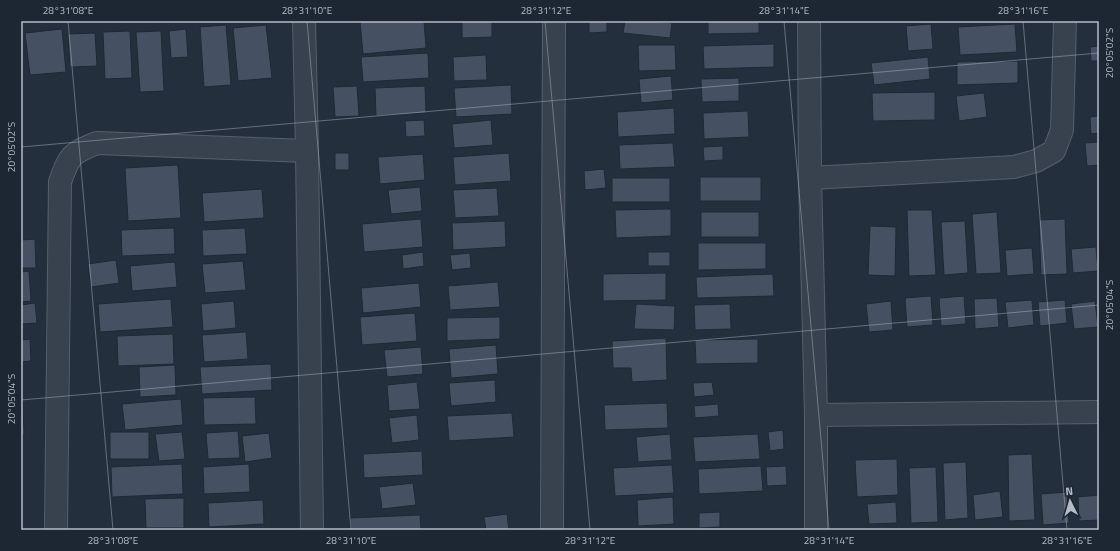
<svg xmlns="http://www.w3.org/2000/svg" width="1120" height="551" viewBox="0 0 1120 551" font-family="'Titillium Web',sans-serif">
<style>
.building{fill:#455162;stroke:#1f2835}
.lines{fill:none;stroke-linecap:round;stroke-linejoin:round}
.street-casing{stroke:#565f6c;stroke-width:24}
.street{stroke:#38414e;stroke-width:22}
.ticks{fill:none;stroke:#b4bcc9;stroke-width:1;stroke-opacity:0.45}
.neatline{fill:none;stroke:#b4bcc9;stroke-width:1.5}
.ticks-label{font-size:10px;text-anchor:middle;fill:#b4bcc9}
</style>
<rect width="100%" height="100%" fill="#242f3e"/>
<g class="building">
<polygon points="360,21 424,21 426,48 363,54"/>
<polygon points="462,21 492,21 492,37 462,38"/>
<polygon points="589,21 607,21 607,32 589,33"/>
<polygon points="625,21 652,21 672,23 670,38 623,33"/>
<polygon points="708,21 759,21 759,33 708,34"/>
<polygon points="931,24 933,49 908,51 906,26"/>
<polygon points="1015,24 1017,52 960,55 958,27"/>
<polygon points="226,25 231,85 204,87 200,27"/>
<polygon points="266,25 272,78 238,81 233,28"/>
<polygon points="62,29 66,72 30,75 25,33"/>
<polygon points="186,29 188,57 171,58 169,31"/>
<polygon points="130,31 132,78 105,79 103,32"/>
<polygon points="161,31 164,91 140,92 136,32"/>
<polygon points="95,33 97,66 70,67 68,34"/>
<polygon points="774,44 774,67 704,69 703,46"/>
<polygon points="638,45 675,45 676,70 639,71"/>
<polygon points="1099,46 1099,61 1091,61 1090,47"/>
<polygon points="428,53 429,78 363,82 361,57"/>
<polygon points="486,55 487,80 454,81 453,57"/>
<polygon points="928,57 930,79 874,85 871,63"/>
<polygon points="1018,61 1018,83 957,85 957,62"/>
<polygon points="671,76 673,100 641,103 639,79"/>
<polygon points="739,78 739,101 702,102 701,79"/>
<polygon points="511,85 512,114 456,117 454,88"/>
<polygon points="357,86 359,116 335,117 333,87"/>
<polygon points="425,86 426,113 376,116 375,88"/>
<polygon points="935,92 935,120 873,121 872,93"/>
<polygon points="984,93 987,117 959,121 956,96"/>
<polygon points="674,108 675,134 618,137 617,112"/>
<polygon points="748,111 749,137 704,139 703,113"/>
<polygon points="1099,116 1099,133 1091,134 1090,117"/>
<polygon points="424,120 425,136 406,137 405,121"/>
<polygon points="491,120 493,145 454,148 452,124"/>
<polygon points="1099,142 1099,165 1087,166 1085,143"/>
<polygon points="673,143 675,167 620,169 619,145"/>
<polygon points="723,146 723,160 704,161 703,147"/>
<rect x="335" y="153" width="14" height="17"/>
<polygon points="509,153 511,181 455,185 453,157"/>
<polygon points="423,154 425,180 380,184 378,157"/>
<polygon points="178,165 181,218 128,221 125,168"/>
<polygon points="604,169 606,188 585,190 584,171"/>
<rect x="700" y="177" width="61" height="24"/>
<rect x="612" y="178" width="58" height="24"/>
<polygon points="420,187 422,211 391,214 388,190"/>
<polygon points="497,188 499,216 455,218 453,190"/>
<polygon points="262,189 264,218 204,222 202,193"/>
<polygon points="671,209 671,236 616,238 615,210"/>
<polygon points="907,210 932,210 936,275 909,276"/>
<rect x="701" y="212" width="58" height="25"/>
<polygon points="997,212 1001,273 976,274 972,214"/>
<polygon points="421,219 423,247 364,252 362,224"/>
<polygon points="1065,219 1067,274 1041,275 1039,220"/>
<polygon points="505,221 506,247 453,250 452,223"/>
<polygon points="965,221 968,273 944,275 941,222"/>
<polygon points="870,226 896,227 895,276 868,275"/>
<polygon points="174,228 175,254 122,256 121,230"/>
<polygon points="245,228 247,254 203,256 202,230"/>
<polygon points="35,239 36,268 21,268 21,240"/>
<polygon points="698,243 766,243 766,269 698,270"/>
<polygon points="1096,247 1098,271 1073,273 1071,249"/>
<polygon points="1032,248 1034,274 1007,276 1005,250"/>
<polygon points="423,252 424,266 403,269 402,255"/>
<rect x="648" y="252" width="22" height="14"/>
<polygon points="470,253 471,268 452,270 450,255"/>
<polygon points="116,260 119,283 91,287 88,264"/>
<polygon points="243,261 246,290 205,293 202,264"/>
<polygon points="175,262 177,287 132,291 130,266"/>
<polygon points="29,271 31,301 21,302 21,272"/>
<polygon points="666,273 666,300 603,301 603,274"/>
<polygon points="773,274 774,296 697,298 696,277"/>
<polygon points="498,282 500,307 450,310 448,286"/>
<polygon points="419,283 421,307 363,313 361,288"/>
<polygon points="931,296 933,325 907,327 905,298"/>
<polygon points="964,296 966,324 941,326 939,298"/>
<polygon points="997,298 999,327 975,329 974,299"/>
<polygon points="171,299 173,327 100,332 98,304"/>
<polygon points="1032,300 1034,325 1008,328 1005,302"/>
<polygon points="1065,300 1067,323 1040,326 1038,302"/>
<polygon points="234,301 236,328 203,331 201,304"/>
<polygon points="891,301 893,330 869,332 866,304"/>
<polygon points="1095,301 1098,327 1074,329 1071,304"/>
<polygon points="35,303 37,323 21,324 21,305"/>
<polygon points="636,304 675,306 674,330 634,329"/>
<polygon points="730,304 731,329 695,330 694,305"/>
<polygon points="415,313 417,341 362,345 360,317"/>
<polygon points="500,317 500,339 447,341 447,318"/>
<polygon points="246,332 248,359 204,362 202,335"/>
<polygon points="173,334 174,364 118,366 117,336"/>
<polygon points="666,338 667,380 632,382 631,368 613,368 612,341"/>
<polygon points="30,339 31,361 21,362 21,340"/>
<polygon points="758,339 758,363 696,364 695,340"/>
<polygon points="496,345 498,374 451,378 449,349"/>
<polygon points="421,347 423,374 387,377 384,350"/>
<polygon points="271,364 272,390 202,394 200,367"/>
<polygon points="175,365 176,395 140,397 139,367"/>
<polygon points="495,380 496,402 451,406 449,383"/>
<polygon points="417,382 420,409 389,411 387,385"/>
<polygon points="712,382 714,395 694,397 693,383"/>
<polygon points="255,397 256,424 204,425 203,398"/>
<polygon points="181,399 183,425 125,430 122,404"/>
<polygon points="21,402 23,402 24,435 21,435"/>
<polygon points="667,403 668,428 605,430 604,405"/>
<polygon points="718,404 719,416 695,418 694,406"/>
<polygon points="512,413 514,437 449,441 447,416"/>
<polygon points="417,415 419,440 392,443 389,418"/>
<polygon points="783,430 784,449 770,451 768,432"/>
<polygon points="238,431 240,458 208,459 206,433"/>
<rect x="110" y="432" width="39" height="27"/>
<polygon points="182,432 185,459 159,461 155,434"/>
<polygon points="269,433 272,458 245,462 242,436"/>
<polygon points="670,434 672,460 638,462 636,437"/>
<polygon points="758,434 760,459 695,462 693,437"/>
<polygon points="422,451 423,475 364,478 363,454"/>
<polygon points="1032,454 1035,520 1009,521 1008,455"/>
<polygon points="897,459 898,495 857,497 855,460"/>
<polygon points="966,462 968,518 945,520 943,463"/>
<polygon points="182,464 183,494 112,497 111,467"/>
<polygon points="249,464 250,492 204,494 203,467"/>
<polygon points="672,465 674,493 615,496 613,468"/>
<polygon points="761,466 763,491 699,494 698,469"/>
<polygon points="786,466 787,485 767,486 766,467"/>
<polygon points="936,467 938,522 911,523 909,468"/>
<polygon points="413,483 416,505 382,509 379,487"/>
<polygon points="1000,491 1003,517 975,520 973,495"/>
<polygon points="1067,492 1069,523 1043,525 1041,494"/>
<polygon points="1099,495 1099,520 1079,521 1078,497"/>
<polygon points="673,497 674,524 638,526 637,500"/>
<polygon points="184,498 184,528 146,528 145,499"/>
<polygon points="263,500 264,524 209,527 208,503"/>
<polygon points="896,502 897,523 869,524 867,504"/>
<polygon points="720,512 720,527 699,528 699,513"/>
<polygon points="507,514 509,530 486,530 484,517"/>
<polygon points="420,515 421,530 351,530 350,518"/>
</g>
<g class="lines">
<g class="street-casing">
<g id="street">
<polyline points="304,21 307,151 312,530"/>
<polyline points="809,21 810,178 816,415 816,530"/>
<polyline points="810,178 1014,167 1036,161 1054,151 1062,130 1065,21"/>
<polyline points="816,415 1099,412"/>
<path d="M56,530L60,182C69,156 71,153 97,143L307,151"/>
<polyline points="552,530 554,21"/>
</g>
</g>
<use href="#street" class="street"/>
</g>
<path class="ticks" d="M68,21L113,530M307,21L351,530M545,21L590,530M784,21L829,530M1023,21L1067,530M21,147L1099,53M21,400L1099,305"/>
<rect width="1120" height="551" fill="none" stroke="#1d2633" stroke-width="44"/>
<g transform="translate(1070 501) rotate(355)" stroke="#1d2633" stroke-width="3" paint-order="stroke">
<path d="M0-3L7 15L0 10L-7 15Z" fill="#b4bcc9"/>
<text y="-6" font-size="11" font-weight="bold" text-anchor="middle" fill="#b4bcc9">N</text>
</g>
<rect x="22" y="22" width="1076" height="507" class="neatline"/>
<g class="ticks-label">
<text x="68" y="14">28°31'08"E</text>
<text x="307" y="14">28°31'10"E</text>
<text x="546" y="14">28°31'12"E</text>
<text x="784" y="14">28°31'14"E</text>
<text x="1023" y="14">28°31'16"E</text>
<text transform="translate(1109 53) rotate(-90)" y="4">20°05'02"S</text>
<text transform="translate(11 147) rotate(-90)" y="4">20°05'02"S</text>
<text transform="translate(1109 305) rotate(-90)" y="4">20°05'04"S</text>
<text transform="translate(11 399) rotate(-90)" y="4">20°05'04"S</text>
<text x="113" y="544">28°31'08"E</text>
<text x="351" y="544">28°31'10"E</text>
<text x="590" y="544">28°31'12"E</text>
<text x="829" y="544">28°31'14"E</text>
<text x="1067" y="544">28°31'16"E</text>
</g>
</svg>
